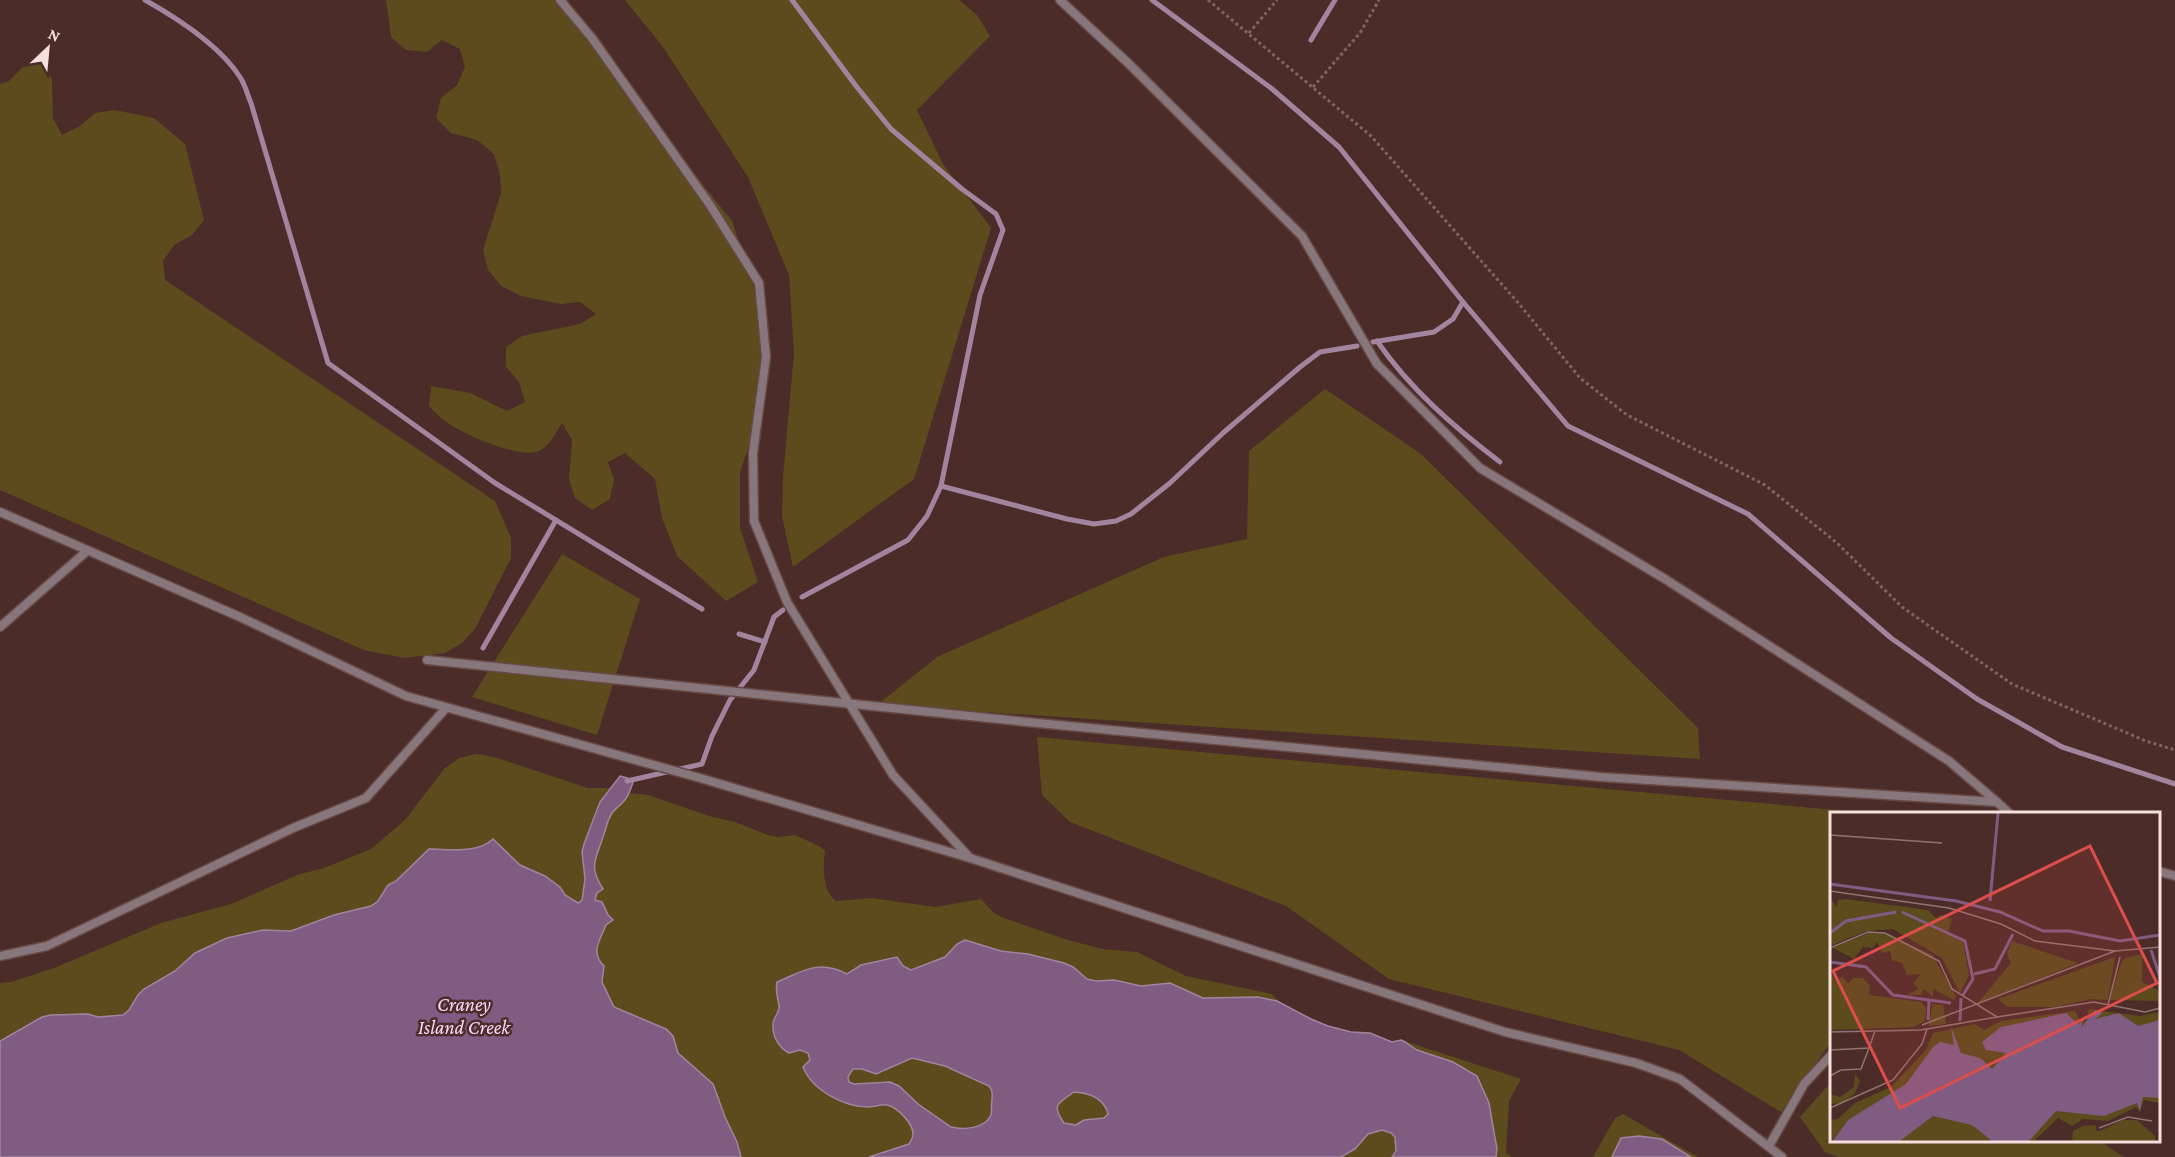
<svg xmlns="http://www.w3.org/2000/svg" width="2175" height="1157" viewBox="0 0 2175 1157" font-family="'Crimson Pro',serif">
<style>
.green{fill:#5b4b1d}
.water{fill:#805c83;stroke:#a3849e;stroke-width:1.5;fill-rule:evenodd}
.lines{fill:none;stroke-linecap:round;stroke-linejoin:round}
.stream{stroke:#a3849e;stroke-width:5}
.service-casing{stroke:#674945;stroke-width:11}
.path{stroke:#816460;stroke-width:3;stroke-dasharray:3 3;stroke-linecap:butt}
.service{stroke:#87777c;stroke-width:8}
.labels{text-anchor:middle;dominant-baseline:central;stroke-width:5;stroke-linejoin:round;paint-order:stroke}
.water-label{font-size:20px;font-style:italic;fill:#f9d6fb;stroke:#4c2c28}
.inset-river{fill:none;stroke:#805c83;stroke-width:3}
.inset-road{fill:none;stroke:#907470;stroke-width:1.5}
.view{fill:#dc4d4c;fill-opacity:0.15;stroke:#dc4d4c;stroke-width:3}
.inset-edge{fill:none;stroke:#f6e0dd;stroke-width:3}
</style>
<rect width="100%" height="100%" fill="#4c2c28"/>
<g class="green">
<path d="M386,0H555L732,221L753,284L762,340L757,419L740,473V528L758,582L726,601L677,556L662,518L655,479L625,453L608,462L614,480L610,499L592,510L575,498L569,479L572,440L562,423C556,432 550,446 539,451C519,460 458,432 442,419C437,415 433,410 429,406L431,386L470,393L507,411L525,402L519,382L506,367V347L522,336L580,324L596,314L580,302L561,304L521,296L501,286L488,270L483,250L501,193L500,174L494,154L477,140L451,133L436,118L441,98L457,85L465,67L460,49L442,40L427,52L406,50L391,37Z"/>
<polygon points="625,0 959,0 977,15 990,36 917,110 943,164 991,228 914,479 793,567 782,516 783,476 794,353 789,275 748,177 663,47"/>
<polygon points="42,64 52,79 53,118 62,135 80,126 95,113 115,110 154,118 185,144 204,220 192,235 174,245 163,261 165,280 495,501 511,538 511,558 475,629 462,643 445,653 404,658 364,650 0,490 0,84 9,81 23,67"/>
<polygon points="1325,389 1420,453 1698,728 1700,759 877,705 937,657 1164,557 1247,539 1249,451"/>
<polygon points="562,554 640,599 597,735 472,697"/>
<polygon points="1037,737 1869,813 1832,814 1831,1042 1781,1112 1679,1050 1389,979 1286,906 1070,822 1042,795"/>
<path d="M476,754L494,757L588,788H611L620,776L634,780L629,793L648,795L709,816L735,822L768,835L777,837L795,835L819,846L825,851C823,868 822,890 836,901L872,898L935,907L981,899L993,912L1001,917L1068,940L1102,949L1137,952L1186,976L1272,994C1286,1013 1328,1028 1351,1032C1357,1033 1364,1032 1370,1033C1381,1035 1390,1046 1401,1040L1521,1079L1509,1101L1506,1153L1512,1157H618L0,1109V983L11,982L54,968L161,923L231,904L297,875L324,868L371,849L405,820L444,769L459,758Z"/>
<polygon points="1831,1082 1832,1140 2100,1141 2124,1157 1838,1157 1825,1152 1800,1117"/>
<polygon points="1623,1114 1698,1157 1593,1157 1615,1118"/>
</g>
<g class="water">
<path d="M620,776L634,780C631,787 629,796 624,801C620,806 614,809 611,815C607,821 606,829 603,837C596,859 588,866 603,889L597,893L595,900L602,902L608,915L613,920L606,925C600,940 590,953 604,966L602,982L614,1007L666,1029L673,1036L678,1053L713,1084L725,1117L737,1142L741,1157H0V1041L42,1017L51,1015L88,1014L98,1017L123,1015L129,1010L138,995L144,989L175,971L195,953L227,938L263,930L291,931L334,915L371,906L378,901L388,885L396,881L429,849C450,849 477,854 493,839L520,865L545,876L560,887L565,895L578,903L582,900L585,879L582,852L584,844L600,802Z"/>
<path d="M965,940L1001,951L1028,954L1064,963L1073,967L1087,979L1096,981L1114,980L1141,986L1170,983L1203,998L1258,997L1277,1001L1311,1019L1328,1026L1351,1032L1370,1033L1392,1042L1401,1040L1405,1042L1417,1050L1453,1062L1477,1076L1489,1103L1497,1149L1496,1157H1392L1396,1151L1395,1137L1391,1133L1382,1130L1368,1134L1355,1149L1341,1157H869L909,1144C910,1143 913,1137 913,1135C914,1124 897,1107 887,1105C881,1104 874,1107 868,1107C844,1107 812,1090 803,1067L810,1060L808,1053L800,1050L789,1053C779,1048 772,1036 773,1024C773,1018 780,1012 779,1006C778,997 775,992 777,982C803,971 819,959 847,974L861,965L897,957L903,966L911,970L945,957L957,944ZM912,1058L945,1066L989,1086C993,1091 992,1094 992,1100C991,1104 992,1111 991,1115C985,1129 963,1130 951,1127L918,1104L899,1086L890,1082L854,1084L849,1082L848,1077L853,1069H862L876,1074ZM1074,1092C1090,1093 1104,1098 1108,1114L1104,1118L1084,1120L1076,1125L1064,1123C1051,1105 1058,1103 1074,1092Z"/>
<polygon points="1639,1136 1662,1139 1691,1157 1612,1157 1621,1138"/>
</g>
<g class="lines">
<g class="stream">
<path d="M145,0C177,18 220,46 240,77C245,84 247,94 251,103L328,363L495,483L702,609"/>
<polyline points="792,0 856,86 891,129 962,189 996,214 1003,230 980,295 941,486 927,516 908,540 802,597"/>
<polyline points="1152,0 1271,88 1339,147 1463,302 1568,426 1748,514 1891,638 1977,699 2062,747 2175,784"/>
<polyline points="1311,40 1335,0"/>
<path d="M1377,341C1410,389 1454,427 1500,462"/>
<polyline points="1373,342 1434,332 1453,319 1463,302"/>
<polyline points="941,486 1067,519 1094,524 1116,521 1131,514 1170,483 1223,433 1300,367 1320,352 1357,346"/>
<polyline points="739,634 765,642"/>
<polyline points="483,648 556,520"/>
<polyline points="627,781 702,764 712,736 730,700 754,670 774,617 783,610"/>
</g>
<g class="service-casing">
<g id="service">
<polyline points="560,0 592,38 710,205 759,283 766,357 753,453 754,521 787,602 893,775 970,858 1505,1032 1636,1063 1680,1079 1782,1157"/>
<polyline points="1060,0 1128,63 1302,236 1377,364 1480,468 1665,579 1949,761 1997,802"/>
<polyline points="0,512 240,617 406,696 700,778 970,858"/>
<polyline points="0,627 87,551"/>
<polyline points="427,660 1027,722 1601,777 1997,802 2010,814"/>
<polyline points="2158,871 2175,876"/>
<polyline points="0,956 47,946 293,828 366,798 446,708"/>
<polyline points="1769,1146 1804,1084 1832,1054"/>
</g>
</g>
<g class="path">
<polyline points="1208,0 1371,136 1520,305 1580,378 1627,415 1765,485 1837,543 1902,607 2012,684 2146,741 2175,750"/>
<polyline points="1249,33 1277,0"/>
<polyline points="1313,87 1360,33 1379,0"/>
</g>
<use href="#service" class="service"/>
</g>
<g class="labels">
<g class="water-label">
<text x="464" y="1004">Craney<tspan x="464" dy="23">Island Creek</tspan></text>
</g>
</g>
<g transform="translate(1830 812)">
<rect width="330" height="330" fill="#4c2c28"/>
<path d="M0,85L6,95L8,88L16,87L98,98L106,106L110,103L122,107L118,120L133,129L139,163L130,181L112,146L63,117L36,119L0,134ZM39,121H56L102,143L126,184L124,188L103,177V185L94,177L91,183H77L88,177L83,171L91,162L77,163L72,151L62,148L60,139L52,141L47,130L43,136L33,135L24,147L3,136ZM182,129L248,151L147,192L181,151L177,141ZM312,142V170L330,179V189L280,188L291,151L295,146ZM285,145L278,188L262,187L224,195H177L168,187ZM0,161L7,170L12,164L18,172L23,166H33L40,174L39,183L91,190L96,196L95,209L84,215L0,218ZM102,192L113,193L116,212L99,214ZM259,197L310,204L330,200V264L187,275L19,329H0V308L8,307L25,291L61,275L96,238L103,221L145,212L154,218L171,209L245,199L250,209L256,208ZM25,262L30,269L25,281L13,291L0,292V282L10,285L24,275ZM330,277V291L314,288L310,300L306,295L278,309L253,307L242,314L228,306L204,329H31L75,302ZM293,308H307L325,324V329H242L243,319L253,314L266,313V319H270Z" fill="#5b4b1d"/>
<path d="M265,198L273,201L265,207L289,201L308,214L330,208V286L313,285L310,299L307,291L274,304L226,299L199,329H162L142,313L103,304L70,329H3L18,308L76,272L103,235L110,230L124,233L121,215L131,241L150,246L162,257L176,241L156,238L152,230L171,215L236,201L248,212L253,209L251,216Z" fill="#805c83"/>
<path class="inset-river" d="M0,72L126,89L170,100L213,119H239L290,129L330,123M160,89L168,1M72,100L135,129L143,167L133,183M0,121L16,109L66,100M321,138L330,165M0,150L36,155L63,183L121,191M144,162L165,157L183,122M98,208L99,189M130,209L131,186"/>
<path class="inset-road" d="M0,23L112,31M0,79L119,96L171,112L205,129L285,139M0,136L38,120L55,121L109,149L122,177L167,205L264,190L315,200L330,196M278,193L290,145M92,213L285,139L330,135M0,220L91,218L167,205M0,238L39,236L45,219M0,264L11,258L31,257L39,236M0,296L63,268L92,232L97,217M269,316L298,305L322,309"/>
<path class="view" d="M260,34L327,171L70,296L3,159Z"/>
<rect width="330" height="330" class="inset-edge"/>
</g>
<g transform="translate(48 48) rotate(26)" stroke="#4c2c28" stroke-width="4.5" paint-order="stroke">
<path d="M0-4.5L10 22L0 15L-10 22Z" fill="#f6e0dd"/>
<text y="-9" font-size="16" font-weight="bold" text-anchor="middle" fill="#f6e0dd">N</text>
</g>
</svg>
